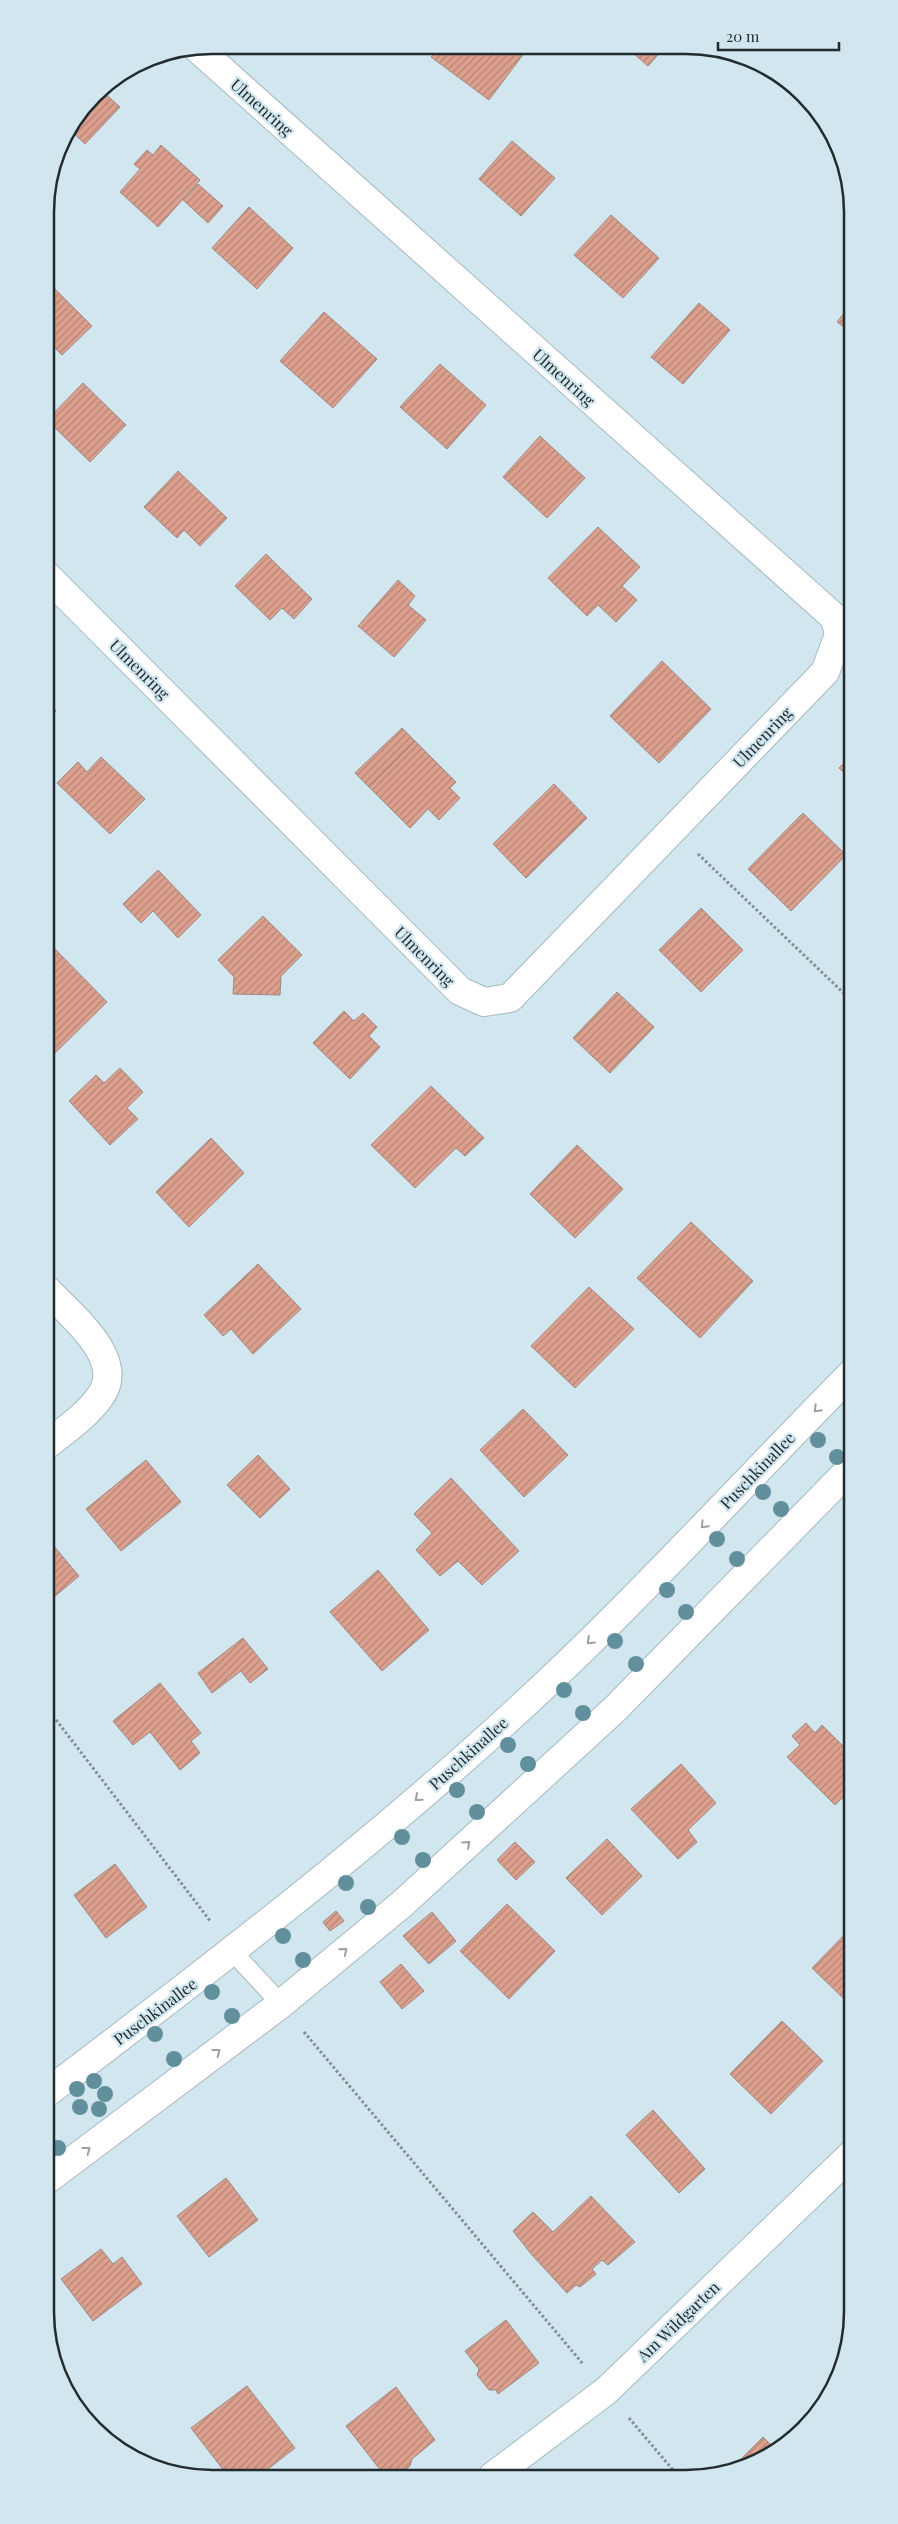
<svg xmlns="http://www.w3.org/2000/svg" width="898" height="2524" viewBox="0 0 898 2524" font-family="'Playfair Display',serif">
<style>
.building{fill:url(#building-hatch);stroke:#9d8a84}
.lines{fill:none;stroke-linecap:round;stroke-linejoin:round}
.service-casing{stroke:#a5b9c1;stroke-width:20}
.minor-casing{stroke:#a5b9c1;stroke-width:30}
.path{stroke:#7f8e94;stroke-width:3;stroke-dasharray:2.5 2.5;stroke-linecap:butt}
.service{stroke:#fff;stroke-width:18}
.minor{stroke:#fff;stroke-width:28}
.tree{fill:#628f9c}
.oneway{stroke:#9ca0a1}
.labels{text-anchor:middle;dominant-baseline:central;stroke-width:4.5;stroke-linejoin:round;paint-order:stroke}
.street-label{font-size:16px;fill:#222b2e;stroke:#d1e6ee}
.rim{fill:none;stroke:#222b2e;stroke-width:2.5}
</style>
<defs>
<pattern id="building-hatch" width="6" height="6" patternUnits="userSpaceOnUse" patternTransform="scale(1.25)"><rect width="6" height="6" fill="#dda08e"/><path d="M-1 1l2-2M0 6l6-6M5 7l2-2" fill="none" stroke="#b38374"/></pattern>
</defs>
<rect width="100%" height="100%" fill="#d1e6ee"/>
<g class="building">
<polygon points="439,46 526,47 528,48 489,100 431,57"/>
<polygon points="627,48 664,48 648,66"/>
<polygon points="767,67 804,94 803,97"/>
<polygon points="100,89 120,107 85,144 69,129"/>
<polygon points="512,141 555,178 521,216 479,179"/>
<polygon points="161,145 200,180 158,227 120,192 140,169 134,164 147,150 153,155"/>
<polygon points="198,184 223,206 208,223 183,200"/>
<polygon points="249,207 293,248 257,289 212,248"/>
<polygon points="611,215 659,258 623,298 574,255"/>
<polygon points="45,279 92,326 62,355 46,339"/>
<polygon points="699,303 730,330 683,384 651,357"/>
<polygon points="849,307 850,308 850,331 837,322"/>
<polygon points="324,312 377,359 333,408 280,361"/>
<polygon points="440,364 486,405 447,449 400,407"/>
<polygon points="83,383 126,425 90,462 47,420"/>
<polygon points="540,436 585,478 547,518 503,477"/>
<polygon points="178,471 227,518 200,546 184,530 177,538 144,507"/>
<polygon points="598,527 640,567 622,586 637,600 616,622 598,605 587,616 548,578"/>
<polygon points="266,554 312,599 294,619 282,608 270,620 235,586"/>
<polygon points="398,580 415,596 408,605 426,620 394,657 358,626"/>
<polygon points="662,661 711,709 659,763 610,716"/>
<polygon points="46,701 56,711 46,721"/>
<polygon points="402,728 415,741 369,787 355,773"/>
<polygon points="415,741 456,782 450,788 460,798 439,820 428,809 410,828 369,787"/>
<polygon points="851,756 851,779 839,768"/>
<polygon points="101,757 145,799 110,834 57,783 78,762 87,772"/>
<polygon points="554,784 587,818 526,878 493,844"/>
<polygon points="803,813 846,855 791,911 748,869"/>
<polygon points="158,870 201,915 178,938 153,911 141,923 123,904"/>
<polygon points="701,908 743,950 701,992 659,950"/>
<polygon points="263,916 302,955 281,976 280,995 233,994 234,977 218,960"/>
<polygon points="52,946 107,1002 52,1056 47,1050 46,952"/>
<polygon points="617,992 654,1027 610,1073 573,1038"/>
<polygon points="344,1011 354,1021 363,1013 377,1027 369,1036 380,1047 350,1079 313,1043"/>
<polygon points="120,1068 143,1092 127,1108 138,1119 110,1145 69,1101 96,1075 104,1083"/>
<polygon points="431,1086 484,1138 465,1156 456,1148 415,1188 371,1145"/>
<polygon points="211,1138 244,1173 189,1227 156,1192"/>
<polygon points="577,1145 623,1189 575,1238 530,1194"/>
<polygon points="691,1222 753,1281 700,1338 637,1278"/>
<polygon points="258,1264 301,1309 253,1354 231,1329 223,1336 204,1315"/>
<polygon points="589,1287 634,1329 575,1388 531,1346"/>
<polygon points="523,1409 568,1455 524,1497 480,1450"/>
<polygon points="258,1455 290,1489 260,1518 227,1485"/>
<polygon points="146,1460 181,1502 121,1551 86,1509"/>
<polygon points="451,1478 519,1551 482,1585 458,1561 440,1576 416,1550 432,1533 414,1514"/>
<polygon points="47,1538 79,1576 47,1603"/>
<polygon points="378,1570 429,1630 382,1671 330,1612"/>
<polygon points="243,1638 268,1669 250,1683 241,1671 212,1693 198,1673"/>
<polygon points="160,1683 201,1733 191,1741 200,1753 180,1770 150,1732 133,1745 113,1721"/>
<polygon points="806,1723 815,1733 822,1725 852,1755 852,1789 835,1805 787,1757 800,1745 792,1736"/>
<polygon points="681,1764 716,1803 688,1830 697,1842 678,1859 631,1809"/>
<polygon points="607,1839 642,1876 602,1915 566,1878"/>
<polygon points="515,1842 535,1862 516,1880 497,1860"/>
<polygon points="115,1864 147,1907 106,1938 74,1895"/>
<polygon points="507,1904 555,1951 509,1999 460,1951"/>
<polygon points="336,1911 344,1921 330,1931 323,1922"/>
<polygon points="432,1912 456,1941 429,1964 403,1936"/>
<polygon points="852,1927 852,1989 843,1998 812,1968"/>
<polygon points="401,1964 424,1991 402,2009 380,1982"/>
<polygon points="782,2021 823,2061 771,2114 730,2074"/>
<polygon points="653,2110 705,2169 679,2193 626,2135"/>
<polygon points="226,2178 258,2220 209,2257 177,2216"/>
<polygon points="591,2196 635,2242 608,2265 602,2260 592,2269 596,2274 580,2287 576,2285 567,2293 532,2255 513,2231 533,2212 553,2232"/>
<polygon points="101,2249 113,2264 122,2257 142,2284 93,2321 61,2279"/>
<polygon points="506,2320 539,2363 498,2394 496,2390 489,2390 477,2375 479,2369 465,2351"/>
<polygon points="247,2386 295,2448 259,2476 228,2476 191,2428"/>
<polygon points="396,2387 435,2440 412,2459 410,2466 399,2476 385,2476 346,2426"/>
<polygon points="763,2437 777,2451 770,2456 727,2473"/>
</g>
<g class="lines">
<g class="service-casing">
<polyline id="service" points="233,1952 281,2004"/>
</g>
<g class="minor-casing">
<g id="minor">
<polyline points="46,575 460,991 484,1002 510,998 825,672 839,635 835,618 197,48"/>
<path d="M47,1290C71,1316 129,1360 99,1398C85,1417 65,1430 47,1445"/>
<path d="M48,2092C238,1948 428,1802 598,1634C684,1549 766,1460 851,1374"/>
<polyline points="48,2179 281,2004 402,1904 615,1709 851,1468"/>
<polyline points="493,2476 606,2391 852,2154"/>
</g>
</g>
<g class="path">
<polyline points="698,854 851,1000"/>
<polyline points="47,1708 211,1922"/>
<polyline points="304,2032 583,2364"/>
<polyline points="629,2418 678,2476"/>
</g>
<use href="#service" class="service"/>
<use href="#minor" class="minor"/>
</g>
<g class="tree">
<circle cx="818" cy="1440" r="8"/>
<circle cx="837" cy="1457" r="8"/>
<circle cx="763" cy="1492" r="8"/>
<circle cx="781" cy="1509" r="8"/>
<circle cx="717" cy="1539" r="8"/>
<circle cx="737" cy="1559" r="8"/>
<circle cx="667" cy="1590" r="8"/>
<circle cx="686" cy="1612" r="8"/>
<circle cx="615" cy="1641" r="8"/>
<circle cx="636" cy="1664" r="8"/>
<circle cx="564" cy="1690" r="8"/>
<circle cx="583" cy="1713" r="8"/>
<circle cx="508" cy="1745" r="8"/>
<circle cx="528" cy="1764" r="8"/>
<circle cx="457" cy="1790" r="8"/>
<circle cx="477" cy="1812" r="8"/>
<circle cx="402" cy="1837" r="8"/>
<circle cx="423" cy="1860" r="8"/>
<circle cx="346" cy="1883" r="8"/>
<circle cx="368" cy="1907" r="8"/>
<circle cx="283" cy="1936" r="8"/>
<circle cx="303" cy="1960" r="8"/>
<circle cx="212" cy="1992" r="8"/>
<circle cx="232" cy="2016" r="8"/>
<circle cx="155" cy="2034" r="8"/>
<circle cx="174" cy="2059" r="8"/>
<circle cx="94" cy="2081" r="8"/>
<circle cx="77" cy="2089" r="8"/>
<circle cx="105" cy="2094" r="8"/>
<circle cx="80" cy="2107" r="8"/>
<circle cx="99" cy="2109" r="8"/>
<circle cx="58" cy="2148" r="8"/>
</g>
<defs><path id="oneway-chevron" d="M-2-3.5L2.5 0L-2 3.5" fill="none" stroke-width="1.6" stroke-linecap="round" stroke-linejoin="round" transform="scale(1.25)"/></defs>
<g class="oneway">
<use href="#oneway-chevron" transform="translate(817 1409) rotate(135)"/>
<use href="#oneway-chevron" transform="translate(704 1525) rotate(134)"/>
<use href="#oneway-chevron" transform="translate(590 1641) rotate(137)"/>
<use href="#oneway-chevron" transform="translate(418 1798) rotate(139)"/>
<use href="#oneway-chevron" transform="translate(467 1844) rotate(-42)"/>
<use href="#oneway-chevron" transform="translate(344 1951) rotate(-40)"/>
<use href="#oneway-chevron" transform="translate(217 2052) rotate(-37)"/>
<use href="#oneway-chevron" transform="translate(87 2150) rotate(-37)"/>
</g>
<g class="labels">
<g class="street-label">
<text transform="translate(262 107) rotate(42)">Ulmenring</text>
<text transform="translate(564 377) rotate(42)">Ulmenring</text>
<text transform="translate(140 669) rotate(45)">Ulmenring</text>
<text transform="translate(762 737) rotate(-46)">Ulmenring</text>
<text transform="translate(425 956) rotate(45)">Ulmenring</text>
<text transform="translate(757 1470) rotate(-46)">Puschkinallee</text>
<text transform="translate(468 1753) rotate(-42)">Puschkinallee</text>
<text transform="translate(155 2011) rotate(-37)">Puschkinallee</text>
<text transform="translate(678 2321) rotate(-44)">Am Wildgarten</text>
</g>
</g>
<path d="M0 0H898V2524H0ZM212 54H686A158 158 0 0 1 844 212V2312A158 158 0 0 1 686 2470H212A158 158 0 0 1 54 2312V212A158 158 0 0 1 212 54Z" fill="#d1e6ee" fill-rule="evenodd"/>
<path class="rim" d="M212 54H686A158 158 0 0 1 844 212V2312A158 158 0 0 1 686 2470H212A158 158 0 0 1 54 2312V212A158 158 0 0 1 212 54Z"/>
<path d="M718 42v8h121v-8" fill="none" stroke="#222b2e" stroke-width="2.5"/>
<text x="726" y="42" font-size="15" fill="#222b2e" stroke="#d1e6ee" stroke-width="4" paint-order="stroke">20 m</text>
</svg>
